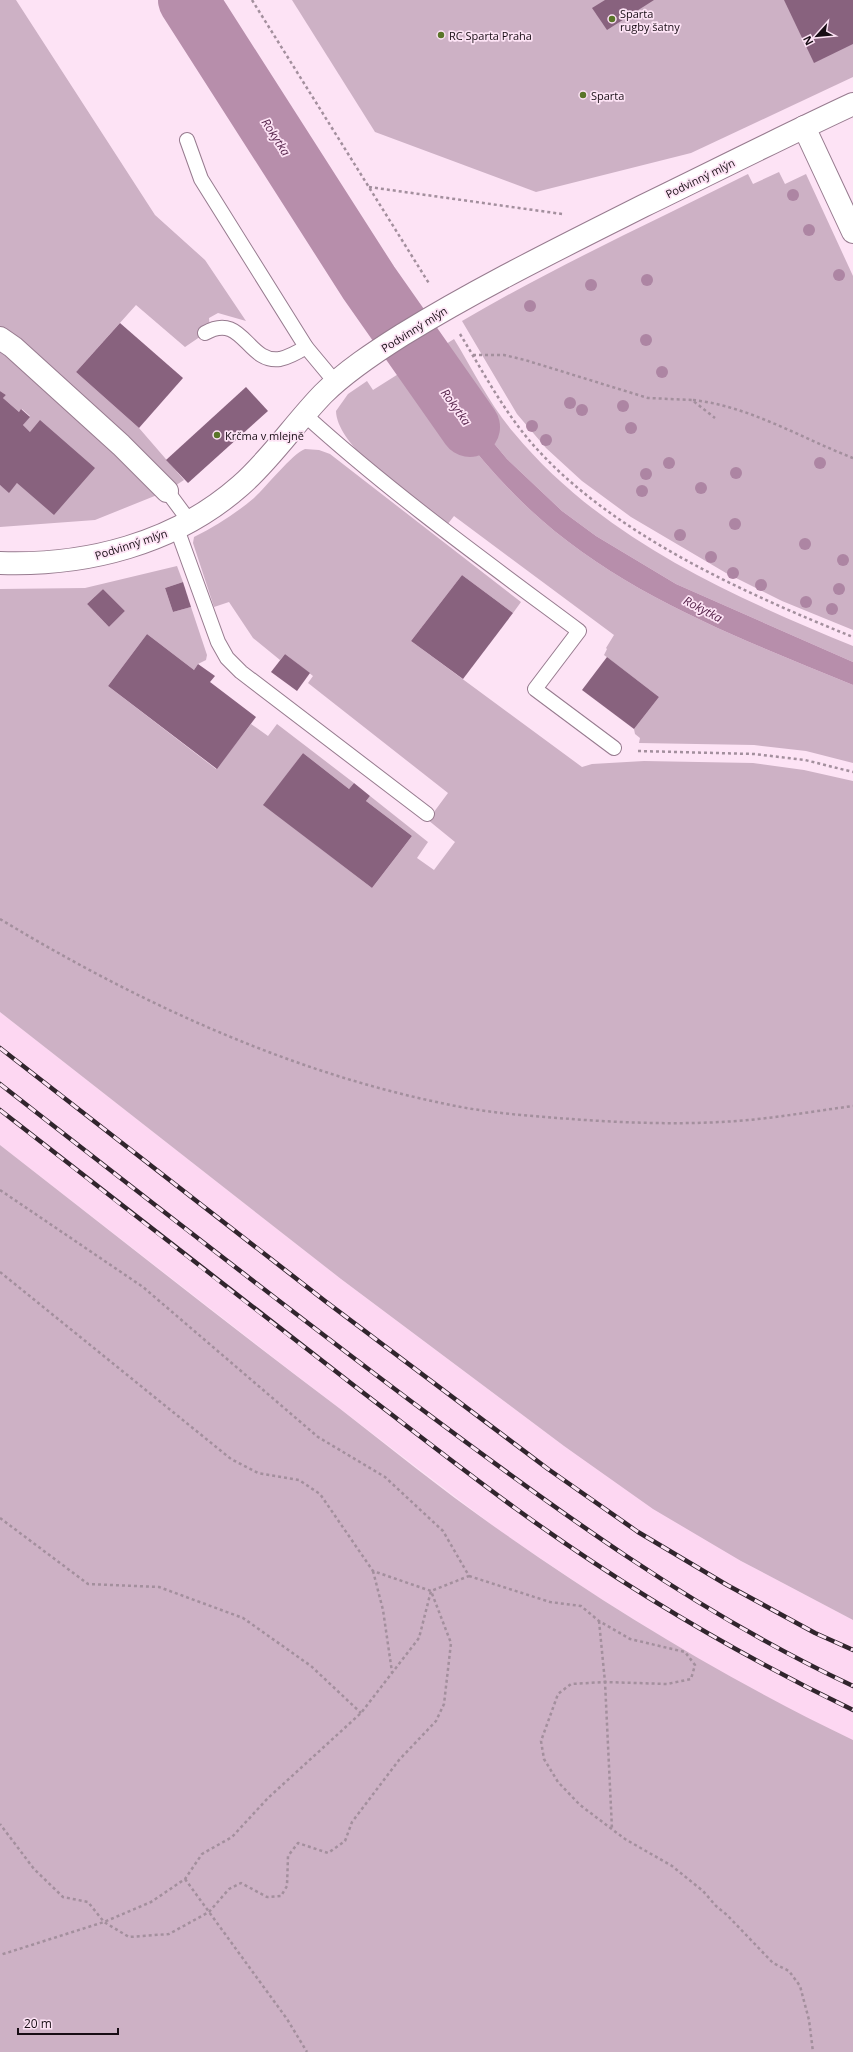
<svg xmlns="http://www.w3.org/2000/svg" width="853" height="2052" viewBox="0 0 853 2052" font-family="'Open Sans',sans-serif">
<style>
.built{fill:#fdd7f2}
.green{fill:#cdb1c5;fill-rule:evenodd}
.water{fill:#b78eab}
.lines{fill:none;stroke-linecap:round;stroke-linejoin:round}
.river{stroke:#b78eab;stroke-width:60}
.building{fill:#88627e}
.lane-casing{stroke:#977b8f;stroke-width:16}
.street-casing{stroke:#977b8f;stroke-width:24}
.path{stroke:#a38f9d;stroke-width:2.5;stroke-dasharray:3 3;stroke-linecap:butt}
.lane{stroke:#fff;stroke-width:14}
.street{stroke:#fff;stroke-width:22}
.rail-casing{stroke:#31252d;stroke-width:4.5}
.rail{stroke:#fde3f5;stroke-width:3;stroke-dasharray:9;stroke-linecap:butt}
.tree{fill:#ad85a3}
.poi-dot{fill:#5a7529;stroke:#fde3f5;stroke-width:1.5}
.labels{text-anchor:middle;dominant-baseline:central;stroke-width:3.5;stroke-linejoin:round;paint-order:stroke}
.poi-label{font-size:11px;fill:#170d14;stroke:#fde3f5;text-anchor:start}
.street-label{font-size:11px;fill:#170d14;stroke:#fde3f5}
.water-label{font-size:12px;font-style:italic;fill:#521f47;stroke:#fde3f5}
</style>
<rect width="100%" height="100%" fill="#fde3f5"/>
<polygon class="built" points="0,1012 341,1279 564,1446 741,1561 853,1620 853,1740 782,1706 686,1652 595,1595 500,1531 279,1362 0,1145"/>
<g class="green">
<polygon points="0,0 16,0 155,215 205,260 246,321 218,313 209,318 210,330 185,347 136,305 76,372 139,428 184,480 167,491 95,520 0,527 0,485 9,492 17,483 30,432 23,425 30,416 22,409 19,412 3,398 6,395 0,391"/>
<polygon points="292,0 853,0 853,77 691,153 536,192 375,132"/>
<path d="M779,172L785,184L806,174L853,276V630L782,601L726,573L631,517L582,481L546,448L517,414L462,321C554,267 652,222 748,174L753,184Z"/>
<path d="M454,339C473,370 490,405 514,433C601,538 729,595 853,646V662L676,584L596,536L562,511L507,459L482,429L430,354Z"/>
<path d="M411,366C444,411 476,456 515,495C607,589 734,636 853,685V763L806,751L754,745L639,743L640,738L635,734L634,729L659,697L604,655L607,649L606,648L614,635L454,516L447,525C417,501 337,449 336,411L348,394L367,381L373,390Z"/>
<path d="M305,449L319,450L330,454L521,602L513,613L462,575L411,641L582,767L592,764L644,761L753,763L804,770L853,781V1620L741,1561L653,1509L564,1446L341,1279L0,1012V589L85,588L177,566L183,582L165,588L173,612L191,607L207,655L206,660L198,664L194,670L147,634L108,686L216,769L251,724L268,736L277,724L354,783L349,789L303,753L264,805L372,888L412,836L366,801L370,796L428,842L417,858L434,870L455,842L428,820L448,793L308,683L313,676L285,654L280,660L253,638L229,602L214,607L193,543L194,537C216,526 235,514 254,498C267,486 292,454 305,449ZM103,589L125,611L109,627L87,604Z"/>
<path d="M0,1145C113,1233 225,1322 339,1408C393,1450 446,1493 502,1532C614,1611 730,1681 853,1740V2052H0Z"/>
</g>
<path class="water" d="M430,354L482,429L507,459L562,511L596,536L676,584L853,662V685C734,636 607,589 515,495C476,456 444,411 411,366Z"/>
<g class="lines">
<polyline class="river" points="188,0 369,283 470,427"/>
</g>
<g class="building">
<polygon points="605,0 654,0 607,30 592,8"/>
<polygon points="784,0 853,0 853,44 814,63"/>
<polygon points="120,323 183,378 139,428 76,372"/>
<polygon points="246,387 268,411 188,483 166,460"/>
<polygon points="0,391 6,395 3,398 19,412 21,409 30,417 23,425 30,432 40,420 95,468 54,515 17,483 9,493 0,485"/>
<polygon points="462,575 513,613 463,679 411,641"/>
<polygon points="183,582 191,607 173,612 165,588"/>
<polygon points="103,589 125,611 109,627 87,604"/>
<polygon points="147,634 194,670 198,664 215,676 210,682 256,717 217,769 108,686"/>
<polygon points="285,654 310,673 297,691 271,672"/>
<polygon points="607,657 659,697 634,729 582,690"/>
<polygon points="303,753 349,789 354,783 370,796 366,801 412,836 372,888 263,805"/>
</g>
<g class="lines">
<g class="lane-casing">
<g id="lane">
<polyline points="187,140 201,179 306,347 336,383"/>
<path d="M205,333C243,311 247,364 280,359C289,357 298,352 306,347"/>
<path d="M305,415C391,493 485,561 579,631L535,689L614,748"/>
<polyline points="167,491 190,522"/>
<polyline points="177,529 218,642 227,658 241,672 427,814"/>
</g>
</g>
<g class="street-casing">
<g id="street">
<polyline points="804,127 853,232"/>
<polyline points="0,338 13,347 121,445 167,491"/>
<path d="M0,563C86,566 174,544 240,486C271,459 294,424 323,394C346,371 375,352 402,335C480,287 562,247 643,206C713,172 782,137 853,104"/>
</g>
</g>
<g class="path">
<polyline points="252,0 430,285"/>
<polyline points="369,187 562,214"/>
<path d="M460,334C482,370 502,408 529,440C607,532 744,593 853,637"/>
<polyline points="473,355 504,355 525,360 648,398 692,400 715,418"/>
<path d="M693,400C749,406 801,438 853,458"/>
<polyline points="638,751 754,754 805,760 853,772"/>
<path d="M0,919C137,1002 289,1072 446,1104C487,1113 530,1116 571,1119C626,1123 682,1125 737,1121C776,1118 815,1111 853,1106"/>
<polyline points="0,1190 143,1287 318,1437 385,1477 443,1531 469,1576 431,1591 419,1638 361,1713 268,1798 232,1837 202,1854 185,1879 151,1902 104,1922 0,1955"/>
<polyline points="0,1272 231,1459 258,1473 299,1480 320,1494 373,1571 431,1591 451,1643 444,1704 436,1721 399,1760 352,1822 345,1841 328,1853 298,1843 288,1856 287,1886 281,1896 267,1897 241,1883 229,1889 209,1912 169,1934 129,1937 104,1922 88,1902 63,1897 34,1869 0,1824"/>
<polyline points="0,1518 88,1584 159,1587 243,1618 311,1666 361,1713"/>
<polyline points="373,1571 383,1610 392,1672"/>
<polyline points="469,1576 550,1602 581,1606 599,1621 630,1639 685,1652 695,1665 691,1679 667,1684 605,1682 571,1684 558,1694 541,1741 544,1759 558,1782 580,1805 625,1839 672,1866 703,1891 716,1906 727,1915 773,1963 789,1971 800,1986 809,2020 813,2052"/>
<polyline points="599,1621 605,1682 612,1829"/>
<polyline points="185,1879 287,2019 307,2052"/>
</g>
<use href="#lane" class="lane"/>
<use href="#street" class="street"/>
<g class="rail-casing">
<g id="rail">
<polyline points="0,1048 325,1301 548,1469 638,1532 727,1585 815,1633 853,1650"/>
<path d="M0,1084C138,1192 276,1300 416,1405C555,1509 695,1612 853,1686"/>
<path d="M0,1110C120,1204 240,1298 361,1391C412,1430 463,1470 515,1508C621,1585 735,1653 853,1710"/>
</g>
</g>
<use href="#rail" class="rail"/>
</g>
<g class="tree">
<circle cx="793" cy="195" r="6"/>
<circle cx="809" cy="230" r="6"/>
<circle cx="839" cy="275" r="6"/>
<circle cx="647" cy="280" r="6"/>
<circle cx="591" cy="285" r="6"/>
<circle cx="530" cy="306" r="6"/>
<circle cx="646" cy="340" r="6"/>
<circle cx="662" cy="372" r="6"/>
<circle cx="570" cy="403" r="6"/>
<circle cx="623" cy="406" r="6"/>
<circle cx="582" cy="410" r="6"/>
<circle cx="532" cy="426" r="6"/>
<circle cx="631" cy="428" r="6"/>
<circle cx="546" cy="440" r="6"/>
<circle cx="669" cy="463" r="6"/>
<circle cx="820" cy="463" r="6"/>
<circle cx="736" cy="473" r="6"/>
<circle cx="646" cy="474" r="6"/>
<circle cx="701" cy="488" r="6"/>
<circle cx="642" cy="491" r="6"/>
<circle cx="735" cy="524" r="6"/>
<circle cx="680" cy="535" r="6"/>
<circle cx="805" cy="544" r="6"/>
<circle cx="711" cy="557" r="6"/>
<circle cx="843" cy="560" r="6"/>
<circle cx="733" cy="573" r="6"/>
<circle cx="761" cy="585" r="6"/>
<circle cx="839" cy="589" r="6"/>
<circle cx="806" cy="602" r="6"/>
<circle cx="832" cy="609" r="6"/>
</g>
<g class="poi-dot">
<circle cx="612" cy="19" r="4"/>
<circle cx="441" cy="35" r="4"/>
<circle cx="583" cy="95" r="4"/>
<circle cx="217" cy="435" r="4"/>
</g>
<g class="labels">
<g class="poi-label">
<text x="620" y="13">Sparta<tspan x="620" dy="13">rugby šatny</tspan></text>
<text x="449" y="35">RC Sparta Praha</text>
<text x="591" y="95">Sparta</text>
<text x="225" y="435">Krčma v mlejně</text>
</g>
<g class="street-label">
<text transform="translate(700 178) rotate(-26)">Podvinný mlýn</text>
<text transform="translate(414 329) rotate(-32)">Podvinný mlýn</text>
<text transform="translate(131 544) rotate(-18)">Podvinný mlýn</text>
</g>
<g class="water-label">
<text transform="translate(276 137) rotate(57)">Rokytka</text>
<text transform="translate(456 407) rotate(54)">Rokytka</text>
<text transform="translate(703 609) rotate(28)">Rokytka</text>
</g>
</g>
<g transform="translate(817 36) rotate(243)" stroke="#fde3f5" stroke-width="3" paint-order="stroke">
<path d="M0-3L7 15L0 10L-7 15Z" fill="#170d14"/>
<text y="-6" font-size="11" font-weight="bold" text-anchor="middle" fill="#170d14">N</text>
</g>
<path d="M18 2028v6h100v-6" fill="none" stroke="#170d14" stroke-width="2"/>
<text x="24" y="2028" font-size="12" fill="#170d14" stroke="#fde3f5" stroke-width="3" paint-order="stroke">20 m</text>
</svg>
